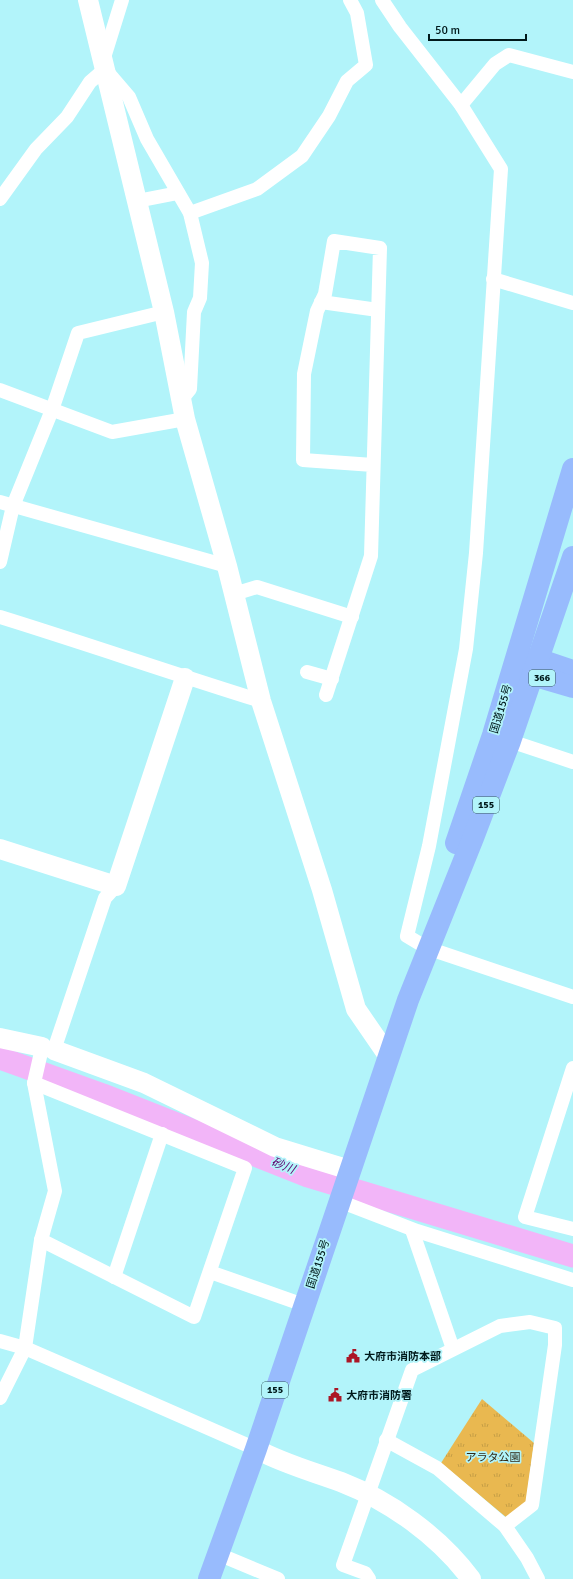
<svg xmlns="http://www.w3.org/2000/svg" width="573" height="1579" viewBox="0 0 573 1579" font-family="Signika,'Noto Sans JP',sans-serif">
<style>
.grass{fill:url(#grass-tufts)}
.lines{fill:none;stroke-linecap:round;stroke-linejoin:round}
.river{stroke:#f2b5f8;stroke-width:23}
.street{stroke:#fff;stroke-width:14}
.secondary{stroke:#fff;stroke-width:20}
.highway{stroke:#98bbfd;stroke-width:22}
.labels{text-anchor:middle;dominant-baseline:central;stroke-width:3.5;stroke-linejoin:round;paint-order:stroke}
.shield{fill:#b2f4fa;stroke:#355b5e;stroke-width:1}
.shield-label{font-size:10px;font-weight:bold;fill:#00191b}
.street-label{font-size:11px;fill:#00191b;stroke:#b2f4fa}
.poi-label{font-size:11px;font-weight:bold;fill:#00191b;stroke:#b2f4fa;text-anchor:start}
.park-label{font-size:11px;fill:#312815;stroke:#b2f4fa}
.water-label{font-size:12px;font-style:italic;fill:#61006c;stroke:#b2f4fa}
</style>
<defs>
<pattern id="grass-tufts" width="24" height="20" patternUnits="userSpaceOnUse"><rect width="24" height="20" fill="#e9b850"/><path d="M3 7l-1-3M5 7V3M7 7l1-3M15 17l-1-3M17 17v-4M19 17l1-3" fill="none" stroke="#c69e45"/></pattern>
</defs>
<rect width="100%" height="100%" fill="#b2f4fa"/>
<polygon class="grass" points="482,1399 534,1443 526,1502 507,1518 441,1463"/>
<g class="lines">
<polyline class="river" points="0,1058 103,1095 308,1176 573,1256"/>
<g class="street">
<polyline points="382,0 400,27 461,105 501,169 476,553 466,649 429,846 407,936 427,948 573,997"/>
<polyline points="103,61 122,0"/>
<polyline points="461,105 495,64 509,55 573,72"/>
<polyline points="0,199 36,149 67,117 90,82 105,69 129,97 147,139 190,213 202,263 200,298 194,312 190,389 181,400"/>
<polyline points="137,201 178,193"/>
<polyline points="190,213 257,189 302,156 329,116 347,81 366,65 357,13 350,0"/>
<polyline points="493,279 573,303"/>
<polyline points="321,302 378,310"/>
<polyline points="0,390 112,432 185,419"/>
<polyline points="0,502 227,566"/>
<polyline points="0,562 13,506 52,410 78,333 164,312"/>
<polyline points="234,594 257,587 352,617"/>
<path d="M0,617C87,644 174,674 261,701"/>
<polyline points="307,672 332,679"/>
<polyline points="326,695 371,556 380,248 334,241 325,294 317,311 304,374 303,460 373,465"/>
<polyline points="510,741 573,762"/>
<polyline points="573,1068 525,1217 573,1229"/>
<polyline points="34,1083 245,1168 194,1317 41,1240"/>
<polyline points="339,1201 417,1231 573,1280"/>
<polyline points="412,1230 453,1349"/>
<polyline points="210,1272 304,1305"/>
<polyline points="114,1277 162,1134"/>
<polyline points="0,1341 25,1348 78,1371 256,1449"/>
<polyline points="0,1398 25,1348 41,1240 55,1191 34,1083 42,1048 54,1050 105,898 116,886"/>
<polyline points="386,1440 437,1468 505,1526 527,1558 538,1579"/>
<polyline points="218,1554 278,1579"/>
<polyline points="369,1579 365,1573 343,1565 412,1370 500,1326 530,1322 555,1328 555,1345 532,1505 505,1526"/>
</g>
<g class="secondary">
<polyline points="88,0 164,312 185,419 227,566 261,701 322,890 356,1009 389,1057"/>
<polyline points="0,849 116,886 185,678"/>
<polyline points="0,1038 42,1047"/>
<polyline points="54,1050 144,1083 275,1147 350,1170"/>
<path d="M256,1449C284,1464 311,1471 341,1482C390,1501 439,1536 471,1579"/>
</g>
<g class="highway">
<polyline points="522,662 537,659 573,671"/>
<polyline points="521,667 532,675 573,687"/>
<polyline points="456,843 493,735 573,469"/>
<polyline points="209,1579 256,1449 408,1000 473,838 510,741 573,557"/>
</g>
</g>
<defs>
<g id="civic-bare" transform="scale(1.08)"><path d="M-.6-6.5H3V-4.5H.6V-3L4-1V1h2V6H-6V1h2V-1L-.6-3ZM-1.2 2.5V6h2.4V2.5Z" fill="#ab1626" stroke="#b2f4fa" stroke-width="2.5" paint-order="stroke"/></g>
</defs>
<g fill-rule="evenodd">
<use href="#civic-bare" x="353" y="1356"/>
<use href="#civic-bare" x="335" y="1395"/>
</g>
<g class="labels">
<g class="shield">
<rect x="529" y="670" width="26" height="16" rx="3"/>
<rect x="473" y="797" width="26" height="16" rx="3"/>
<rect x="262" y="1382" width="26" height="16" rx="3"/>
</g>
<g class="shield-label">
<text x="542" y="678">366</text>
<text x="486" y="805">155</text>
<text x="275" y="1390">155</text>
</g>
<g class="street-label">
<text transform="translate(501 709) rotate(-73)">国道155号</text>
<text transform="translate(318 1264) rotate(-72)">国道155号</text>
</g>
<g class="poi-label">
<text x="364" y="1356">大府市消防本部</text>
<text x="346" y="1395">大府市消防署</text>
</g>
<g class="park-label">
<text x="493" y="1457">アラタ公園</text>
</g>
<g class="water-label">
<text transform="translate(283 1166) rotate(22)">砂川</text>
</g>
</g>
<path d="M429 34v6h97v-6" fill="none" stroke="#00191b" stroke-width="2"/>
<text x="435" y="34" font-size="12" fill="#00191b" stroke="#b2f4fa" stroke-width="3" paint-order="stroke">50 m</text>
</svg>
